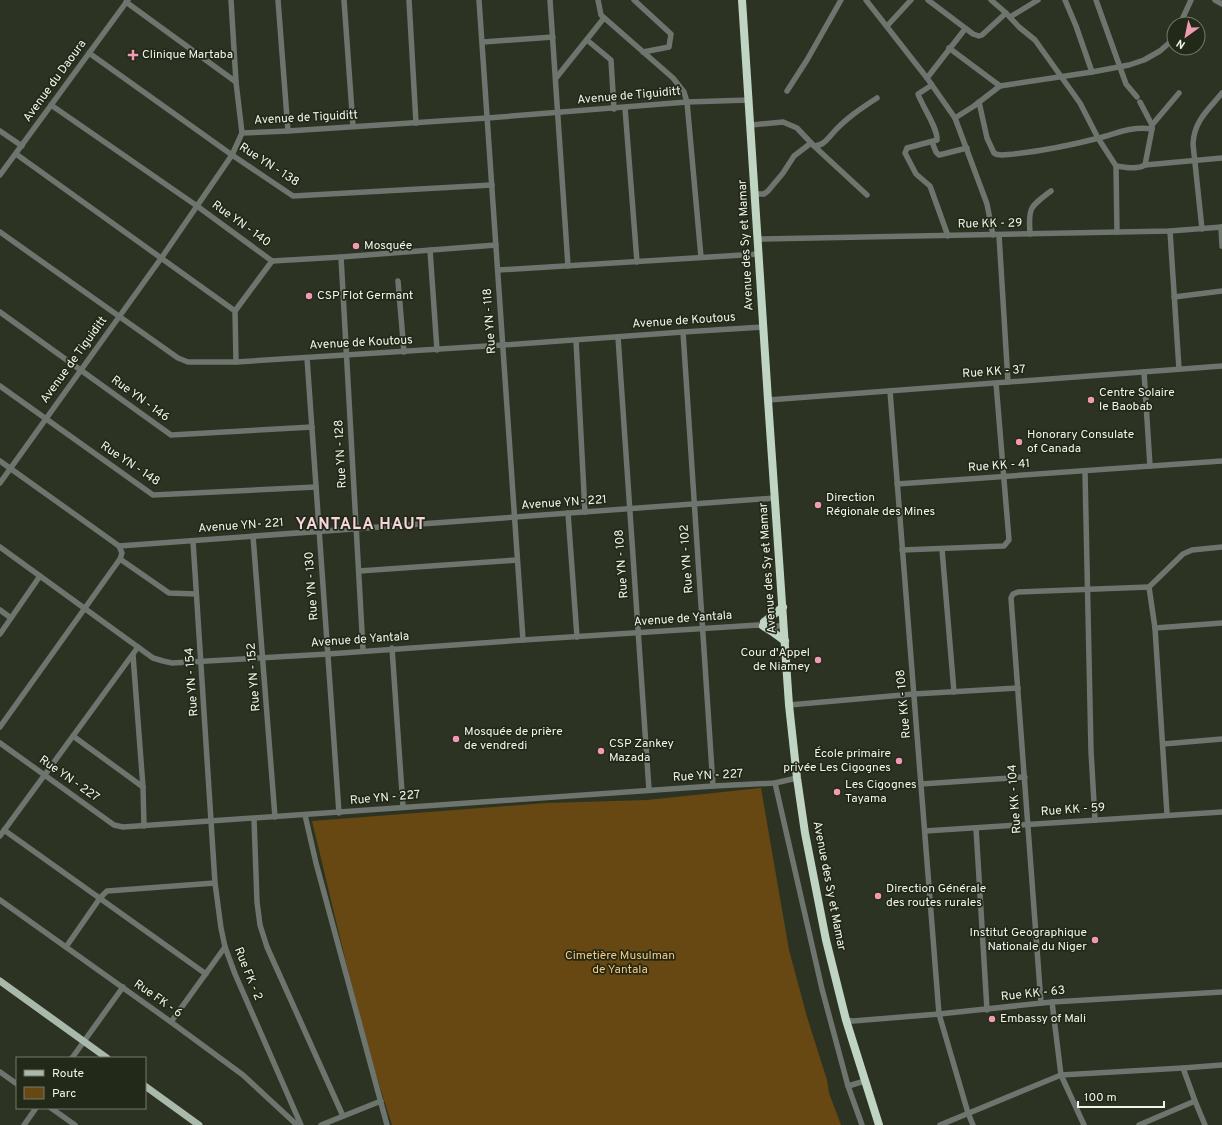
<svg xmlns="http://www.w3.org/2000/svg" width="1222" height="1125" viewBox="0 0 1222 1125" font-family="Overpass,sans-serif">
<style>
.green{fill:#684812}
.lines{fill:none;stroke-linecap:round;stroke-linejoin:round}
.minor{stroke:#6d756e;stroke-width:5.5}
.major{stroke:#a9b9ac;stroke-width:7}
.highway{stroke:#c0d4c4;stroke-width:8}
.poi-dot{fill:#f19ab3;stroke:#222919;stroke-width:1.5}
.labels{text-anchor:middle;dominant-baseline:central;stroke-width:3.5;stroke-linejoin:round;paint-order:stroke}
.poi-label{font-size:12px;fill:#f0f4ea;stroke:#222919;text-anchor:start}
.street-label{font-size:12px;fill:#f0f4ea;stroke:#222919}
.park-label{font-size:12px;fill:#fac576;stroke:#222919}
.district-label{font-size:16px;font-weight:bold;letter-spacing:1px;fill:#f7d5dd;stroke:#222919}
</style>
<rect width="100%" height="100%" fill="#2c3322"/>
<path class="green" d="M761,788L789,950L807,1017L827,1080L829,1093L841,1125H392C359,1026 337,923 312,821L547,803L647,800Z"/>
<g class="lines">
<g class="minor">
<polyline points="231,0 236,82 242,133"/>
<polyline points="278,0 288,131"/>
<polyline points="344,0 353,126"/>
<polyline points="409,0 416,123"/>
<polyline points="479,0 523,640"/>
<polyline points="550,0 568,266"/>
<polyline points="598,0 601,15 673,78 684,92 687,102 701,257"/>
<polyline points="634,0 671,34 669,47 643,52"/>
<polyline points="866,0 927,78 955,118 987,204 993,235"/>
<polyline points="928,0 973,34 979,36 982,35 1006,13"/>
<polyline points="991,0 1006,13 1019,27 1035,40 1080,103 1098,138 1116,166"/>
<polyline points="1065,0 1076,26 1092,72"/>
<polyline points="1096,0 1126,84 1137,97"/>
<polyline points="1215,0 1222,4"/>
<polyline points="126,2 236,82"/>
<polyline points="1010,17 1038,0"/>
<polyline points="1180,24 1191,0"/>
<polyline points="887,26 911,0"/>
<polyline points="587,40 611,60 614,109"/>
<polyline points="483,42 553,37"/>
<polyline points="949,48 1000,86"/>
<polyline points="89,53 232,155 293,196 492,185"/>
<polyline points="556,78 604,18"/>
<polyline points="927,78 965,29"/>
<path d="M932,85L918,94C922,106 938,128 937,140L907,148L905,153L916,174L930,186L948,236"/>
<polyline points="787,91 807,60 841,0"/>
<path d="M979,102L987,138L994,153C999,157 1008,154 1014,154C1042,151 1072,145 1099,138C1118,133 1132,126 1152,129"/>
<polyline points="1140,102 1152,125"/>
<polyline points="51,105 197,206 272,261 341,257 496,245"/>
<polyline points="625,108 637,262"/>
<polyline points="955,118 974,106 1000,86 1092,72 1129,65 1144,60 1160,51 1169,43 1174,34"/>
<path d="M751,125L783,122L797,128L814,146C822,146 827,140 832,134C845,119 860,109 877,98"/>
<polyline points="0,131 22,146"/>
<polyline points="932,142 936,152 939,155 967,148"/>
<polyline points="814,146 867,195"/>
<polyline points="16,154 235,311"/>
<polyline points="1145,165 1152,129 1152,125 1179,93"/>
<polyline points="0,175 128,0"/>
<polyline points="755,194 764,194 768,191 783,173 794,156 811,143"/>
<polyline points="1221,227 1222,246"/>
<path d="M1202,229L1193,144C1194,121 1208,110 1222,93"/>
<polyline points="1170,231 1179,369"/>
<polyline points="0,232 178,358 188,362 236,362 503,345 683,332 763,327"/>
<path d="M1117,232L1116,166C1125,167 1137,170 1145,165L1222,158"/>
<path d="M1030,234C1028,207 1030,207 1051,191"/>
<polyline points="999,235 1008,382"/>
<polyline points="758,239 1170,231 1222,227"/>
<polyline points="430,250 437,350"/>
<polyline points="341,257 363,650"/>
<polyline points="498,270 759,254"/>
<polyline points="398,281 404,352"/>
<polyline points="1174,297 1222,291"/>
<polyline points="0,312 171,435 312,427"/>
<polyline points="683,332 713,786"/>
<polyline points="618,337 649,790"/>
<polyline points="576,340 585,512"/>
<polyline points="307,358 339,813"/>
<polyline points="236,362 235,311 272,261"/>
<polyline points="1144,372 1150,466"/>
<polyline points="0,386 153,495 316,487"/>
<polyline points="890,391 939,1014 968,1113 973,1125"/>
<polyline points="768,400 1222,366"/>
<polyline points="0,461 119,546"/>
<polyline points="1085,472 1091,751 1095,820"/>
<polyline points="0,483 162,257 232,155 242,133 288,131 487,118 687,102 749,100"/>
<polyline points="897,484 1222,461"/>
<polyline points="568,513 577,637"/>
<polyline points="253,536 275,817"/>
<polyline points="193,541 215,883 221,928 225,947 235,974 301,1125"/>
<polyline points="119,546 775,498"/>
<polyline points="0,547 153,658 163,661 172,663 328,654 523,640 758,625 763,626 784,626"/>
<polyline points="942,549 954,692"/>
<polyline points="902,550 1004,546 1009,540 996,383"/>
<polyline points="120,559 169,593 196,594"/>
<polyline points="359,571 517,560"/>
<polyline points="1149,587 1183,554 1192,550 1222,547"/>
<polyline points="0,610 11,618"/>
<polyline points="1155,628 1222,623"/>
<polyline points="0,634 40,576"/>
<polyline points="392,648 403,807"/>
<polyline points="133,655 143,787 144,826"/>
<polyline points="789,705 914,694 1018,688"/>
<polyline points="0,727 120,559 122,553 119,546"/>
<polyline points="73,736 143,787"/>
<polyline points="0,743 114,825 123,827 713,786 775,783 797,778"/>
<polyline points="1163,744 1222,739"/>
<polyline points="775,783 822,989 848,1086 862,1125"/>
<polyline points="921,784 1025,777"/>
<polyline points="305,815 316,863 387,1125"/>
<polyline points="254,819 257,902 260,925 267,947 343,1116"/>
<polyline points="976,828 987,1010"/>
<polyline points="4,830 206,974"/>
<polyline points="925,831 1222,812"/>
<polyline points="0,836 138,647"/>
<polyline points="0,900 171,1022 243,1075 297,1125"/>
<polyline points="66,947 100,898 107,891 215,883"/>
<polyline points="1052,1002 1061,1075 1084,1125"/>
<polyline points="1041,1003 1011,598 1013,594 1018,592 1149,587 1155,628 1167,814"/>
<polyline points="846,1020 853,1021 939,1014 1052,1002 1222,992"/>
<polyline points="171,1022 225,947"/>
<polyline points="72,1058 123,987"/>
<polyline points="1183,1068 1195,1101 1205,1125"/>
<polyline points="0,1072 17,1084"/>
<polyline points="848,1086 865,1081"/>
<polyline points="51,1108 75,1125"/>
<polyline points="24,1125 36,1108"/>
<polyline points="321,1125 381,1101"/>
<polyline points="940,1125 1061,1075 1183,1068 1222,1065"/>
<polyline points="1139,1125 1195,1101"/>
</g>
<g class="major">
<polyline points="0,981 107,1058"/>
<polyline points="145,1086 199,1125"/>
</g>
<g class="highway">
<polyline points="742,0 768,400 789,705 797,778 805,833 826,940 846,1020 879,1125"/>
<polyline points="764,622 783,607"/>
<polyline points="763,626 774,633 785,641"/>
</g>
</g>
<g class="poi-dot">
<path d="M131 49h4v4h4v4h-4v4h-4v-4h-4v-4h4z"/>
<circle cx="356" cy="246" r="4"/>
<circle cx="309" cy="296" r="4"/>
<circle cx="1091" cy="400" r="4"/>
<circle cx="1019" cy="442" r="4"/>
<circle cx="818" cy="505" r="4"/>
<circle cx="818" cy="660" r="4"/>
<circle cx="456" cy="739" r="4"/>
<circle cx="601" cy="751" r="4"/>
<circle cx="899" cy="761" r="4"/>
<circle cx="837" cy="792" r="4"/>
<circle cx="878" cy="896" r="4"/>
<circle cx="1095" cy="940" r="4"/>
<circle cx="992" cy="1019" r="4"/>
</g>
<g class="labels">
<g class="poi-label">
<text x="142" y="55">Clinique Martaba</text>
<text x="364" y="246">Mosquée</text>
<text x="317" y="296">CSP Flot Germant</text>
<text x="1099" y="393">Centre Solaire<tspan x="1099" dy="14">le Baobab</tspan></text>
<text x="1027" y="435">Honorary Consulate<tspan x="1027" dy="14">of Canada</tspan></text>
<text x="826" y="498">Direction<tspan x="826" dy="14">Régionale des Mines</tspan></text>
<text x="810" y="653" text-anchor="end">Cour d'Appel<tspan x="810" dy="14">de Niamey</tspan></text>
<text x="464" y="732">Mosquée de prière<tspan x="464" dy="14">de vendredi</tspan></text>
<text x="609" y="744">CSP Zankey<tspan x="609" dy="14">Mazada</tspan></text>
<text x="891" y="754" text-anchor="end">École primaire<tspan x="891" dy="14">privée Les Cigognes</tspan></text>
<text x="845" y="785">Les Cigognes<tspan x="845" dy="14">Tayama</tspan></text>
<text x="886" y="889">Direction Générale<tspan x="886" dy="14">des routes rurales</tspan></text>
<text x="1087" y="933" text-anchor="end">Institut Geographique<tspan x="1087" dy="14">Nationale du Niger</tspan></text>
<text x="1000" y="1019">Embassy of Mali</text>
</g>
<g class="street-label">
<text transform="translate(55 81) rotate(-54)">Avenue du Daoura</text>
<text transform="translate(629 96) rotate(-5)">Avenue de Tiguiditt</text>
<text transform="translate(306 118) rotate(-3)">Avenue de Tiguiditt</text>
<text transform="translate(269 165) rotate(33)">Rue YN - 138</text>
<text transform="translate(241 224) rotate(36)">Rue YN - 140</text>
<text transform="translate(990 224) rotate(-1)">Rue KK - 29</text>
<text transform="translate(746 245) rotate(-93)">Avenue des Sy et Mamar</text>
<text transform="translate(490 321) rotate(-94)">Rue YN - 118</text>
<text transform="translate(684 321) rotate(-4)">Avenue de Koutous</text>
<text transform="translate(361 343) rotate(-3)">Avenue de Koutous</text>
<text transform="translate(74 360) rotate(-54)">Avenue de Tiguiditt</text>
<text transform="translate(994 372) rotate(-4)">Rue KK - 37</text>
<text transform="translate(140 399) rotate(36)">Rue YN - 146</text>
<text transform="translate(341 454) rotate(-93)">Rue YN - 128</text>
<text transform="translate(130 464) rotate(34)">Rue YN - 148</text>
<text transform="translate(999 466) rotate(-4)">Rue KK - 41</text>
<text transform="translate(564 503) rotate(-4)">Avenue YN- 221</text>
<text transform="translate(241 526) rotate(-4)">Avenue YN- 221</text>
<text transform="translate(687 559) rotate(-94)">Rue YN - 102</text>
<text transform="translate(622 564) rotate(-94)">Rue YN - 108</text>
<text transform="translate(768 568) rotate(-94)">Avenue des Sy et Mamar</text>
<text transform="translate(312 586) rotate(-94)">Rue YN - 130</text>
<text transform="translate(683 619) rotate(-4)">Avenue de Yantala</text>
<text transform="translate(360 640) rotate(-4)">Avenue de Yantala</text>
<text transform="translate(254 677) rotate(-94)">Rue YN - 152</text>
<text transform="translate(192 682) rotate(-94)">Rue YN - 154</text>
<text transform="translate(904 704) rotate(-95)">Rue KK - 108</text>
<text transform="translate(708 776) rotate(-3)">Rue YN - 227</text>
<text transform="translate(69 779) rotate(35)">Rue YN - 227</text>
<text transform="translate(385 798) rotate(-5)">Rue YN - 227</text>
<text transform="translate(1015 799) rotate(-94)">Rue KK - 104</text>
<text transform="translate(1073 810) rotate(-4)">Rue KK - 59</text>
<text transform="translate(829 886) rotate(79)">Avenue des Sy et Mamar</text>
<text transform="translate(248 974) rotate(68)">Rue FK - 2</text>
<text transform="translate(1033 994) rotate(-6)">Rue KK - 63</text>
<text transform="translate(158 999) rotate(35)">Rue FK - 6</text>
</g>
<g class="park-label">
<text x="620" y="956">Cimetière Musulman<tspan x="620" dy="14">de Yantala</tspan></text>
</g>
<g class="district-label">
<text x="361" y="525">YANTALA HAUT</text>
</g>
</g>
<rect x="16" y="1057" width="130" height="52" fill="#222919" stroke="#747a6d"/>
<rect x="24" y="1070" width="20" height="6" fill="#a9b9ac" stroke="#747a6d"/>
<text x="52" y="1077" font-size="12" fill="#f0f4ea">Route</text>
<rect x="24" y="1087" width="20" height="12" fill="#684812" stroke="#747a6d"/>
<text x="52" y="1097" font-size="12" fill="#f0f4ea">Parc</text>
<g transform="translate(1186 36) rotate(213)"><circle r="19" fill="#222919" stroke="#747a6d"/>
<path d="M0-3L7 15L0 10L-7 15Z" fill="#f19ab3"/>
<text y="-6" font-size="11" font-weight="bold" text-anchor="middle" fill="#f0f4ea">N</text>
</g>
<path d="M1078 1101v6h86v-6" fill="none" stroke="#f0f4ea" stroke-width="2"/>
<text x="1084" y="1101" font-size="12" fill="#f0f4ea" stroke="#222919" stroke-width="3" paint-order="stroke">100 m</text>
</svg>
